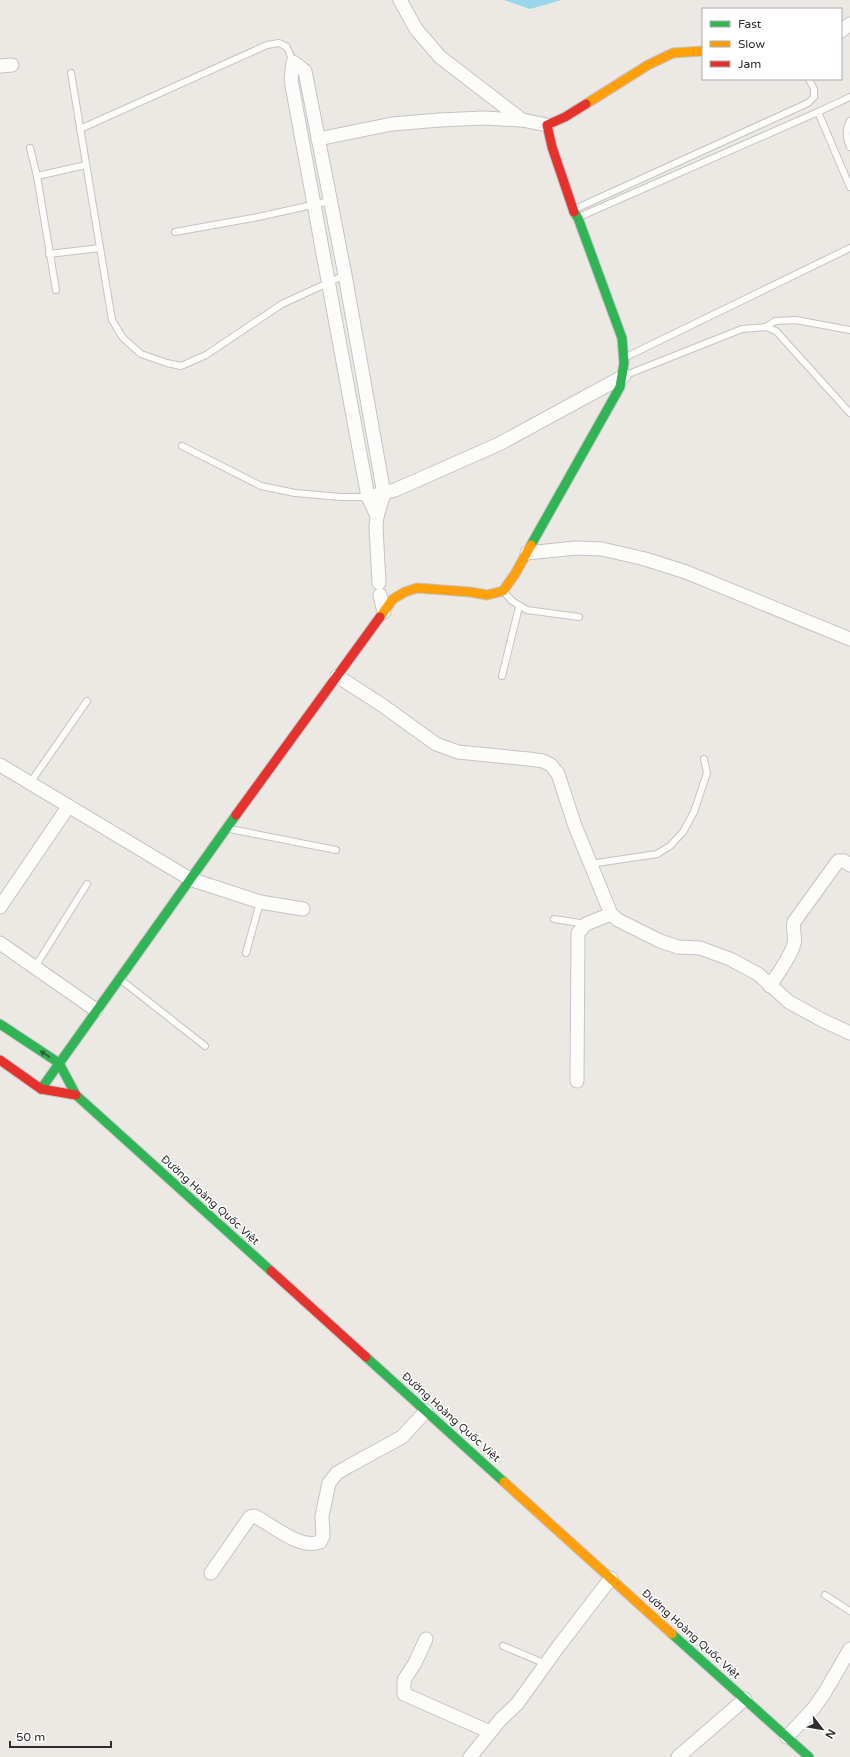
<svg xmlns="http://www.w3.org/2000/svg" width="850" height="1757" viewBox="0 0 850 1757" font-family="'Varela Round',sans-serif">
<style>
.water{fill:#99d6ec}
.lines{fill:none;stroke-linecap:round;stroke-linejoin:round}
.lane-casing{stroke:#c5c4c5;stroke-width:8}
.street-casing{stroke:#c5c4c5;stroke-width:15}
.fast-casing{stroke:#c5c4c5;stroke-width:11}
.slow-casing{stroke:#c5c4c5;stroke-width:11}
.jam-casing{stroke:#c5c4c5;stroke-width:11}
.lane{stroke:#fcfcfb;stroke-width:6}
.street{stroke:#fcfcfb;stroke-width:13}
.fast{stroke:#30b455;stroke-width:9}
.slow{stroke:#ff9f0a;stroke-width:9}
.jam{stroke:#e5322d;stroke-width:9}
.oneway{fill:#2f5d3c}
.labels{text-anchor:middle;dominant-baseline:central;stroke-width:3;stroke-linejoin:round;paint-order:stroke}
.street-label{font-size:11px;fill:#2e2e2e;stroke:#fff}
</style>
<rect width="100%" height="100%" fill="#ece8e4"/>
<polygon class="water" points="504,0 562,0 530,9"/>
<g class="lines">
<g class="lane-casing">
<g id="lane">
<polyline points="71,73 112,320 123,338 141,354 167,363 181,366 206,355 282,304 345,275"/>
<polyline points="850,97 818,112 850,187"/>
<path d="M850,121C845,130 846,138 850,147"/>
<polyline points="80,129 267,45 279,43 287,47 293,62"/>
<polyline points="30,148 37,176 56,290"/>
<polyline points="37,176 86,165"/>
<polyline points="575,209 808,103 814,97 814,89 809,79"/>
<polyline points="579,217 818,112"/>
<polyline points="175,232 258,217 330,201"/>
<polyline points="49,254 100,248"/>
<polyline points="766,327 775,321 796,320 850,330"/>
<polyline points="626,357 850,248"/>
<polyline points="626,375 742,329 766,327 776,331 850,413"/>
<polyline points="182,446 261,486 295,493 341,497 368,497"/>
<polyline points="504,592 512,601 527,610 579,617"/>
<polyline points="502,676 519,607"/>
<polyline points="30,783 87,701"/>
<polyline points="230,829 336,850"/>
<polyline points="590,864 657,854 670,846 683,832 694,812 707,773 704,759"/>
<polyline points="554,919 586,924"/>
<polyline points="246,953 260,902"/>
<polyline points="35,967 87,884"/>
<polyline points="120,979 205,1046"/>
<polyline points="825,1595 850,1611"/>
<polyline points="503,1646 546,1664"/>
</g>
</g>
<g class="street-casing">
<g id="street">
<polyline points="400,0 416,29 440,57 522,120"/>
<polyline points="841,31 850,24"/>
<polygon points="293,62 305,71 345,275 384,494 377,516 368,497 291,80"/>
<polyline points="0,66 12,65"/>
<polyline points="318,139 392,124 440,120 483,118 522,120 547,125"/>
<polyline points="376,495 395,490 499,444 624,376"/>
<polyline points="377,516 376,527 379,583"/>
<polyline points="527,553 576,548 602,549 645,559 686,572 850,639"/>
<polyline points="380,595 384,612"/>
<polyline points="337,676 382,705 436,744 458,752 529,759 543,761 551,765 558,774 575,826 611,914 618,920 660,941 678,947 700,948 730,959 758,974 789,1002 822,1020 850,1033"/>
<polyline points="0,765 190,879 260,902 303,909"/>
<polyline points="0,907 68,807"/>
<polyline points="0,943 96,1010"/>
<path d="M770,986C778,973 790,958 794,944C796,936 792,929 794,922L838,861H844L850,865"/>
<polyline points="577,1081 578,933 586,924 611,914"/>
<path d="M211,1573L250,1517L254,1516C272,1524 299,1550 320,1542L323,1536L322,1516L329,1483L337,1473L349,1466L402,1437L426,1411"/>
<polyline points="426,1639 415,1663 404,1680 404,1694 490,1732"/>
<polyline points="787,1737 814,1708 825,1692 850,1649"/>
<polyline points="470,1757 501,1719 517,1704 558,1647 611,1578"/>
<polyline points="678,1757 745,1699"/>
</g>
</g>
<g class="fast-casing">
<g id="fast">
<polyline points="531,545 620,387 624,363 622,338 578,218 574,212"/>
<polyline points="0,1024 59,1063 76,1095 271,1271"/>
<polyline points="41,1089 236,815"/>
<polyline points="366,1357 504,1482"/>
<polyline points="672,1634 809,1757"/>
</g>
</g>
<g class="slow-casing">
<g id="slow">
<polyline points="586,104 648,65 673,53 703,51"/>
<polyline points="380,617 393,599 405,592 417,588 470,592 487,595 503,591 515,574 531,545"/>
<polyline points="504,1482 672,1634"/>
</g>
</g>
<g class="jam-casing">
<g id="jam">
<polyline points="574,212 552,147 547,125 565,117 586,104"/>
<polyline points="236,815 380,617"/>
<polyline points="0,1060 41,1089 76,1095"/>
<polyline points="271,1271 366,1357"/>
</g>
</g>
<use href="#lane" class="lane"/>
<use href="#street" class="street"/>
<use href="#fast" class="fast"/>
<use href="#slow" class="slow"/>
<use href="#jam" class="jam"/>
</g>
<defs><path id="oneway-solid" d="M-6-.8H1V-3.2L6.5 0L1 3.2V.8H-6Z"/></defs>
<use class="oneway" href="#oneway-solid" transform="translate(45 1054) rotate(-147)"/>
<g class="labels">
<g class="street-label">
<text transform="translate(210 1200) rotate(42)">Đường Hoàng Quốc Việt</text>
<text transform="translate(451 1417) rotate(42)">Đường Hoàng Quốc Việt</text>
<text transform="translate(691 1634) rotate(42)">Đường Hoàng Quốc Việt</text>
</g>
</g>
<rect x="702" y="8" width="140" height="72" fill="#ffffff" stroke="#ababab"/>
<rect x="710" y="21" width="20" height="6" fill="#30b455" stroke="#ababab"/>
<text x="738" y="28" font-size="12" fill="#2e2e2e">Fast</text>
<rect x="710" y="41" width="20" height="6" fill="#ff9f0a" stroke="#ababab"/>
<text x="738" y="48" font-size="12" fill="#2e2e2e">Slow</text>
<rect x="710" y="61" width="20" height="6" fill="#e5322d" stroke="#ababab"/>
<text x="738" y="68" font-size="12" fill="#2e2e2e">Jam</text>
<g transform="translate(822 1729) rotate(121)" stroke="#ffffff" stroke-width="3" paint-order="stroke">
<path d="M0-3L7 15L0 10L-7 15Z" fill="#2e2e2e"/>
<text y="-6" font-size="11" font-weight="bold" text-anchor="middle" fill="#2e2e2e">N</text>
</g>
<path d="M10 1741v6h101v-6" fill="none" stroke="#2e2e2e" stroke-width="2"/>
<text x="16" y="1741" font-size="12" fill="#2e2e2e" stroke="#ffffff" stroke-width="3" paint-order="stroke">50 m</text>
</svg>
